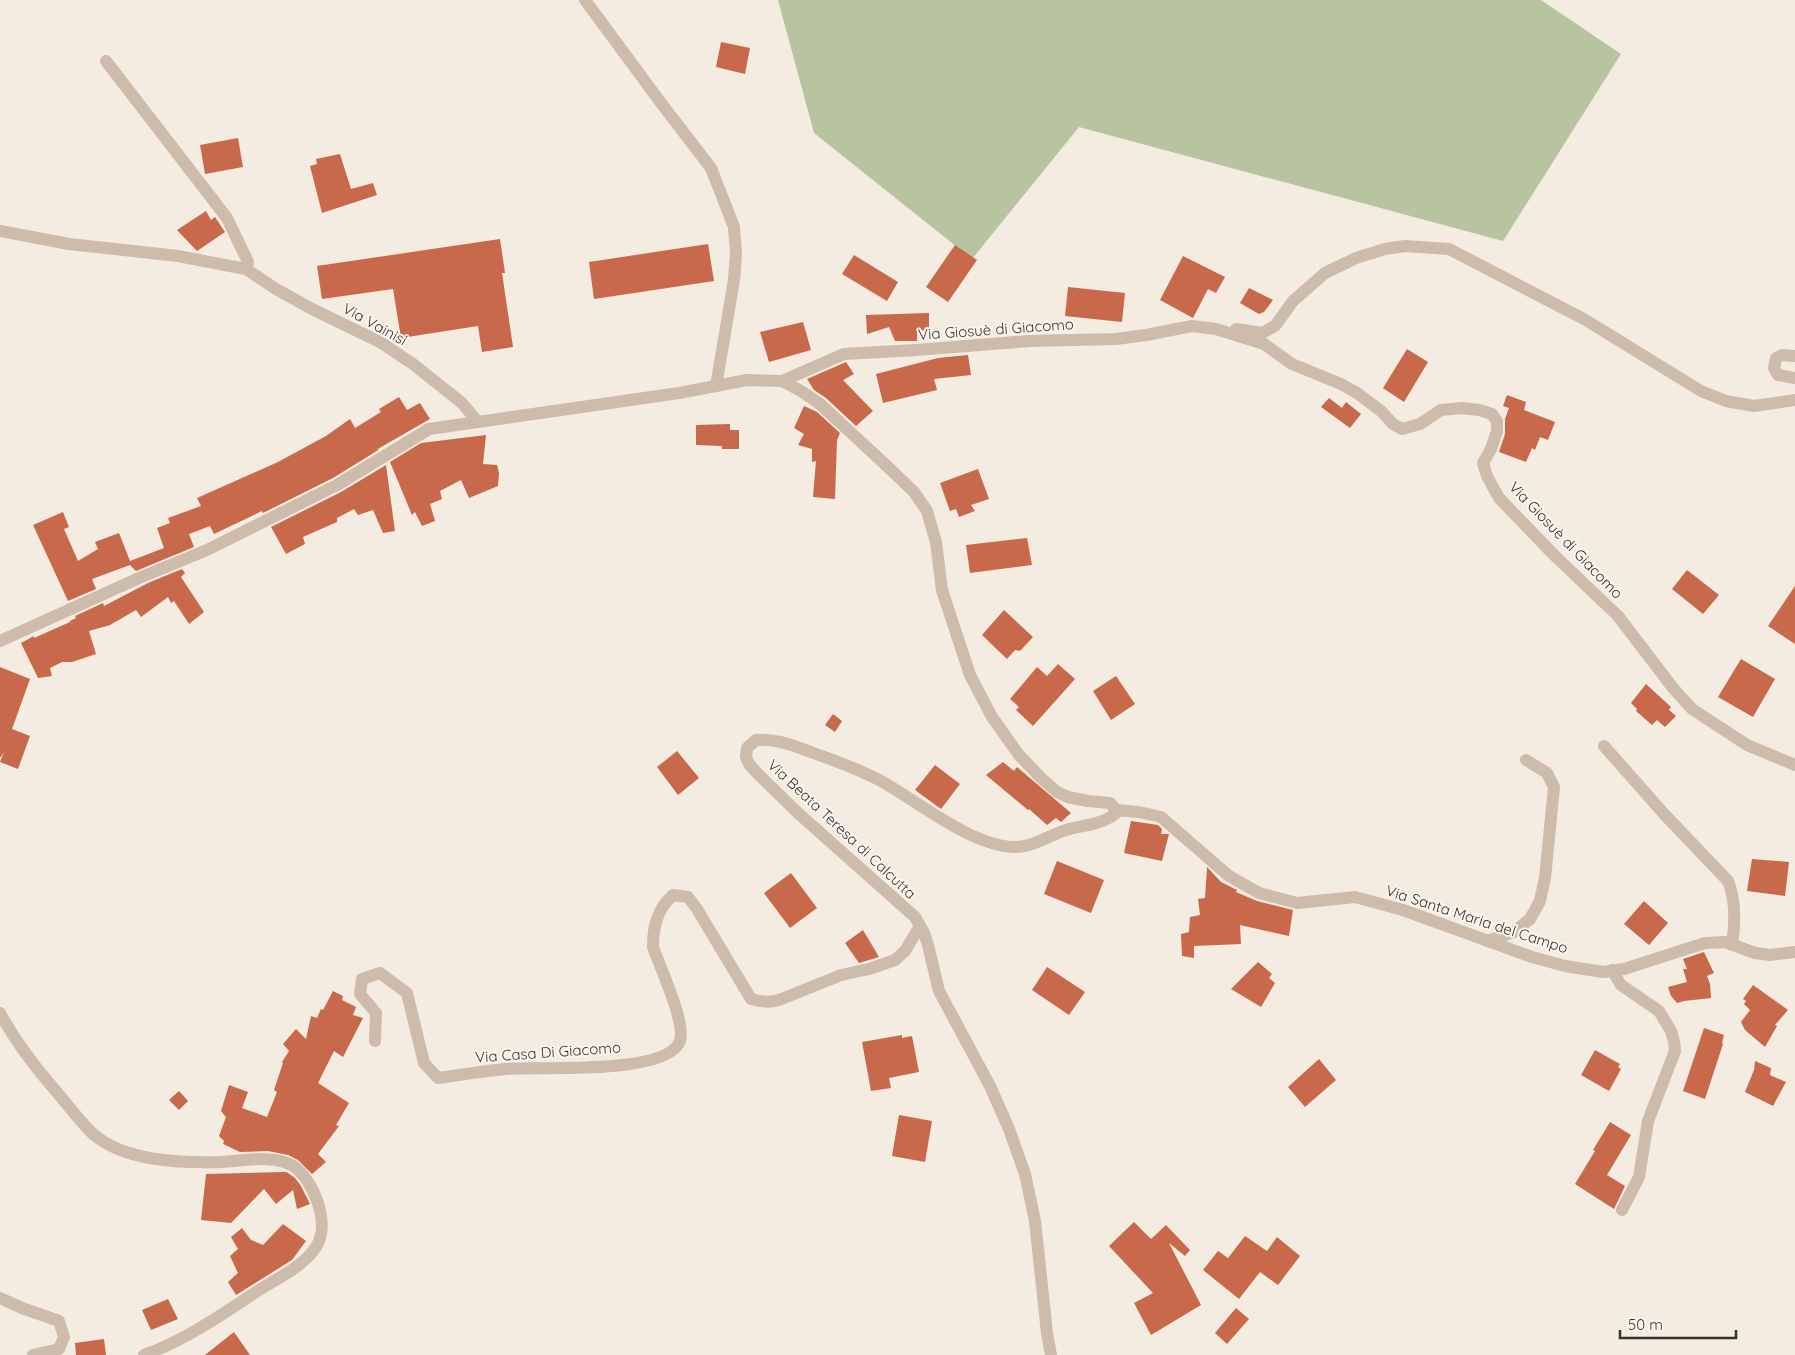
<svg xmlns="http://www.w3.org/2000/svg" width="1795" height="1355" viewBox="0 0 1795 1355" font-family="Quicksand,sans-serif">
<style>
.green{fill:#b8c4a0}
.building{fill:#c8694b}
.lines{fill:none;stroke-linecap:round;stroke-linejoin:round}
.minor{stroke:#cdbbac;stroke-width:12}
.tertiary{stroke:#cdbbac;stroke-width:12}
.labels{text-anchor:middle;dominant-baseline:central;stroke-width:4;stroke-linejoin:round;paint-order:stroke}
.street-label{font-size:15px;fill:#3b302b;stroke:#fbf5ee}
</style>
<rect width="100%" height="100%" fill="#f4ebe1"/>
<polygon class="green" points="778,0 1541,0 1621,54 1503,241 1079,127 972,259 814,133"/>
<g class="building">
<polygon points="721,42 750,48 745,74 716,67"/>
<polygon points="238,138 243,167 205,174 200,145"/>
<polygon points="340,154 351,189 373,183 377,195 322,213 310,166 317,164 316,159"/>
<polygon points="206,211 211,220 215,217 225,232 197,251 177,230"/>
<polygon points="500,239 505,273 502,273 513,347 482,352 478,326 401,338 393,289 322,299 317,266"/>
<polygon points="708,244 714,281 594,299 589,262"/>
<polygon points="955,245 977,260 948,302 926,287"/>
<polygon points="854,255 898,282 887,301 842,274"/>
<polygon points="1183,256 1225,277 1216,293 1208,289 1193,318 1160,300"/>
<polygon points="1068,287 1125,293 1122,322 1065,316"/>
<polygon points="1249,288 1273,300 1264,312 1259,314 1240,303"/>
<polygon points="929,313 929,330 917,331 917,341 895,341 889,327 867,334 866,315"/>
<polygon points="803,322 811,350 769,362 760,332"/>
<polygon points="1407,349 1428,362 1404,402 1383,388"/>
<polygon points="968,355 971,375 934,379 937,390 883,403 876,374 938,358"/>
<polygon points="846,362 854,374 843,380 873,411 856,426 826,398 814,390 807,379"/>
<polygon points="1507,395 1526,402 1524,410 1555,422 1548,440 1540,437 1535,450 1532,448 1526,462 1499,452 1505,434 1505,419 1509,408 1503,406"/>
<polygon points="399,397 407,410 420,403 430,419 376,450 380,449 333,478 263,513 262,511 214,534 210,526 189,534 194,547 136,571 130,565 92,579 96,589 68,601 33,525 63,512 69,527 64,529 78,561 98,549 95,542 119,533 130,561 164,548 157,528 170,523 168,518 201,506 197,498 278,462 326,436 350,419 355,428 381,412 379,409"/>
<polygon points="1329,398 1342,408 1346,402 1361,414 1350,428 1321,407"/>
<polygon points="804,406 817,412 840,433 837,440 835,499 813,497 816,461 812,462 812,449 798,445 804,434 794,428"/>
<polygon points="730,424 730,430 739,430 739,449 722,449 722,446 696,445 696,425"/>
<polygon points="486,435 483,464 497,465 499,473 498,486 469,498 461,480 440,491 442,499 430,504 435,521 422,526 415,512 412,515 390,462 421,443"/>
<polygon points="386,465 395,531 383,533 373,510 358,515 354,509 337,518 337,522 303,537 305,544 286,554 271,527 341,492"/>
<polygon points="978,469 989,499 971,505 975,511 959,517 956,509 950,511 940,483"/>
<polygon points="1027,538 1032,565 970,573 966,545"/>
<polygon points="182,569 185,573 181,577 204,612 189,624 174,601 171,603 168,597 141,617 136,610 110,625 89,631 96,654 72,662 62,662 50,668 52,676 38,678 21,643 34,636 34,638 70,622 70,621 76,618 75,616 103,603 104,606 148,583"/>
<polygon points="1687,570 1719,595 1703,614 1672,589"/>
<polygon points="1795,586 1795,644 1768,626"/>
<polygon points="1004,610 1033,637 1020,651 1015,650 1007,659 982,635"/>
<polygon points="1741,659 1775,679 1753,717 1718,697"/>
<polygon points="1058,664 1075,679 1033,726 1016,710 1019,707 1010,699 1037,667 1047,676"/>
<polygon points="0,667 30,679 12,729 30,736 18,769 0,762 4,752 1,757 0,757"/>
<polygon points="1116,676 1135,704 1111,720 1093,691"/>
<polygon points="1646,684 1671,707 1669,710 1676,716 1665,727 1657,720 1652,725 1636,711 1637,709 1631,703"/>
<polygon points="833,714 842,721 835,732 825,725"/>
<polygon points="677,751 699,778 678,795 657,767"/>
<polygon points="1003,762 1014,771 1017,767 1071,813 1061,822 1056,818 1047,825 1029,809 1028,810 986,775"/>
<polygon points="935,765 960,784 941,809 915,790"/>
<polygon points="1131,821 1158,825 1162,829 1161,834 1169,834 1162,861 1124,853"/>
<polygon points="1752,859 1789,862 1785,896 1747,891"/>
<polygon points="1057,861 1104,880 1091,913 1044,894"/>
<polygon points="1207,867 1221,882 1237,890 1236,892 1257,901 1293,910 1289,936 1240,925 1241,944 1194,946 1194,958 1182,956 1181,934 1189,932 1190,917 1200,915 1198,899 1205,898"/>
<polygon points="791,873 817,908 790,928 764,893"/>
<polygon points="1644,901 1668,923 1649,945 1624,924"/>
<polygon points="863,930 879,957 859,963 845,943"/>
<polygon points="1704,952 1714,973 1707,976 1710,984 1711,998 1684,1001 1677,1003 1671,996 1668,987 1687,982 1683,969 1687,969 1683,959"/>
<polygon points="1258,962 1272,974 1269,978 1275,983 1261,1007 1231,989"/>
<polygon points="1047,967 1085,992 1069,1015 1032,990"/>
<polygon points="1753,985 1788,1010 1775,1025 1777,1026 1765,1047 1745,1030 1741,1022 1750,1010 1744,1004 1746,1001 1743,999"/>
<polygon points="333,991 343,996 342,1000 356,1007 353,1015 363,1018 343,1057 334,1051 318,1083 349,1103 336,1125 339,1126 318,1154 326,1162 312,1174 298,1160 288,1155 268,1151 240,1152 223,1144 224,1141 219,1136 226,1117 221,1111 229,1085 248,1092 242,1108 267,1117 277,1092 274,1090 283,1063 282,1062 289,1051 283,1044 296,1029 306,1039 311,1016 317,1018 321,1009 323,1010"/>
<polygon points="1704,1028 1724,1035 1722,1043 1723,1044 1705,1099 1683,1091"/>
<polygon points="902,1035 902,1038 912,1036 919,1072 889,1078 891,1088 871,1091 862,1042"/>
<polygon points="1595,1050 1620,1064 1618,1067 1621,1069 1609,1091 1581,1075"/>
<polygon points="1319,1059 1336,1080 1305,1107 1288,1087"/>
<polygon points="1755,1061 1771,1068 1770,1075 1786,1082 1773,1106 1745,1092 1754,1070"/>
<polygon points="179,1091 188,1101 179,1110 169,1100"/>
<polygon points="899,1115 932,1121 925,1162 892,1156"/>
<polygon points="1610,1122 1631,1135 1607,1175 1625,1186 1614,1209 1575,1184 1595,1151 1593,1150"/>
<polygon points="276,1168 288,1173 295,1178 301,1186 310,1204 297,1209 293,1190 276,1204 264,1189 231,1223 201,1220 206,1174 285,1172"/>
<polygon points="1134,1222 1151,1239 1166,1225 1190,1250 1185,1256 1169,1243 1201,1305 1151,1335 1134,1303 1153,1293 1109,1246"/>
<polygon points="283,1224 306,1241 292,1260 236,1295 228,1282 238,1273 230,1256 238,1249 231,1237 242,1228 251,1240 263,1245"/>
<polygon points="1245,1236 1267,1251 1277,1237 1300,1256 1278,1285 1260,1272 1239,1299 1203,1270 1218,1251 1228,1258"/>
<polygon points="168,1299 178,1319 151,1330 142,1310"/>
<polygon points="1236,1308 1249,1319 1227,1344 1215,1333"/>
<polygon points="234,1332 250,1355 205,1355"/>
<polygon points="104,1339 106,1355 76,1355 75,1343"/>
</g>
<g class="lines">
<g class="minor">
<polyline points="106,61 227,218 248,262 246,269"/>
<polyline points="0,231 69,244 178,256 246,269 276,289 312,309 380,342 413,364 462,403 477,421"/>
<polyline points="1236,329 1262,333 1275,326 1293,301 1325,273 1356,258 1385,249 1405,246 1449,249 1584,319 1701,391 1726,401 1754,406 1795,400"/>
<polyline points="1795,356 1782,355 1776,358 1774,368 1778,375 1795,378"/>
<polyline points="782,381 844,354 916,350 1029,341 1116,339 1146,335 1192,326 1216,329 1264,344 1292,364 1341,384 1357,393 1381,411 1393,424 1402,429 1420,424 1441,410 1462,408 1479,410 1492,414 1497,421 1497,431 1491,449 1483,463 1487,476 1499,498 1554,555 1618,616 1673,688 1692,709 1747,745 1795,765"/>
<path d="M1604,746L1665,815L1728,881C1736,900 1735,925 1732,945"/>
<polyline points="1116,810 1139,812 1161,817 1229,876 1259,893 1297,903 1355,897 1403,910 1532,957 1565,966 1603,972 1624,969 1705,943 1725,942 1755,953 1770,955 1795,952"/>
<polyline points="1487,941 1514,932 1530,919 1540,901 1545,878 1554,787 1547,773 1526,760"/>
<polyline points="1612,970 1621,985 1659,1011 1671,1031 1674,1041 1675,1051 1648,1121 1639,1177 1622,1210"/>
<path d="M375,1041L376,1013L360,994L362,979L380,973L407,993L424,1063L438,1078C460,1075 483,1071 505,1069C537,1066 667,1076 680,1041C686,1023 660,967 653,947C653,927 657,909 673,895L688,897L697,909L751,999C761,1002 769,1003 779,1000L841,975L869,969L895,960L905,951L920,926"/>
<polyline points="0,1298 22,1308 59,1321 64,1337 59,1349 33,1355"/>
</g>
<g class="tertiary">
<polyline points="585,0 661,103 711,168 734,227 736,254 734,280 716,386"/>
<path d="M0,641L139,578L207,550L337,485L429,429L679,393L747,380L782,381L801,391L820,404L888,467L914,492L927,511L936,542L942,590L970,675L992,717L1019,755L1041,778L1057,792L1068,797L1088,801L1110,803L1116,810V813C1102,825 1083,825 1066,830C1050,835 1033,847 1016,847C972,847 919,802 881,781C859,769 835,761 811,752C794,746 775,738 756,740L747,748L746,757L749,764L756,772L798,813L915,917L924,933L928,945L939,991L990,1086L1009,1129L1025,1174L1035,1221L1047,1333L1051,1355"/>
<path d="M0,1013C15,1041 34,1066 55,1090C67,1104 79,1120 92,1133C124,1162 182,1163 222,1162C242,1161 275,1154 293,1166C314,1180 331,1224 316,1247C303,1267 276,1279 256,1292C221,1315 184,1341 144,1355"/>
</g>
</g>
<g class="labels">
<g class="street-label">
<text transform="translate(375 324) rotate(29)">Via Vainisi</text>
<text transform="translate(996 329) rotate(-4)">Via Giosuè di Giacomo</text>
<text transform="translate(1566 540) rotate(46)">Via Giosuè di Giacomo</text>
<text transform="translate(842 829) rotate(43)">Via Beata Teresa di Calcutta</text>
<text transform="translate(1477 919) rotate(18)">Via Santa Maria del Campo</text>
<text transform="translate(548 1052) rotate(-4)">Via Casa Di Giacomo</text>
</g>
</g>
<path d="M1620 1330v8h116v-8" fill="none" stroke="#3b302b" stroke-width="2.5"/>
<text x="1628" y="1330" font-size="15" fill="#3b302b" stroke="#fbf5ee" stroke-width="4" paint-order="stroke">50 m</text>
</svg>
